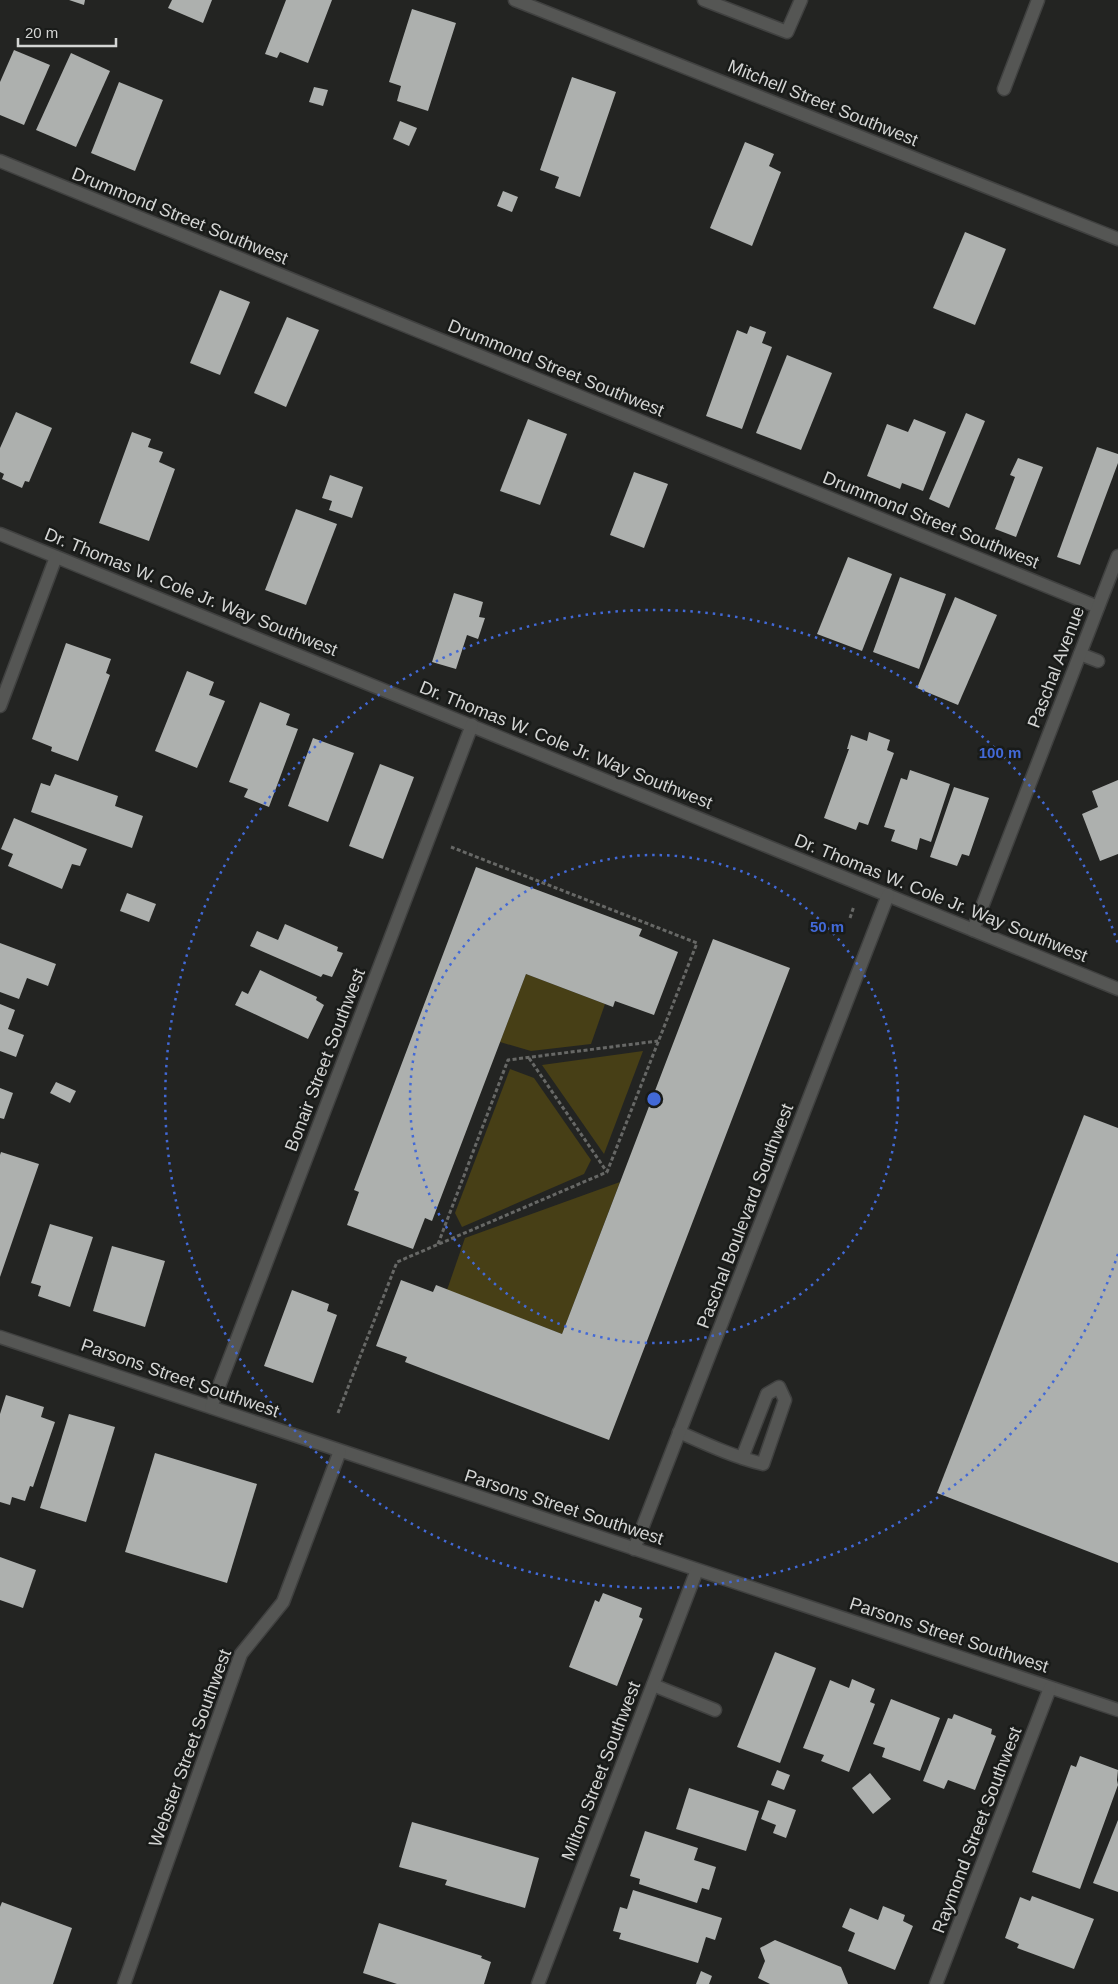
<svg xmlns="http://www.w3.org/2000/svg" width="1118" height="1984" viewBox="0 0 1118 1984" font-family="Helvetica,sans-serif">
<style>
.green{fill:#473f16}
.building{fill:#adb0ae}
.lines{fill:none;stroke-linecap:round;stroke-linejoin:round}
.lane-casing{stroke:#404140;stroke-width:15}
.street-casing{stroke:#404140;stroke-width:15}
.path{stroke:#676866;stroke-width:3;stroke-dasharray:4 2.5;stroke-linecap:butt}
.lane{stroke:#555654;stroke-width:12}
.street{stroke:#555654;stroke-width:12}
.ring{fill:none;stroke:#4269d7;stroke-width:2.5;stroke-dasharray:2.5 5}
.labels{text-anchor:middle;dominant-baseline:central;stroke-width:5;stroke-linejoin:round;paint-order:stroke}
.street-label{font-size:18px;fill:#d4d5d4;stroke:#191b19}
.centre{fill:#4269d7;stroke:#191b19;stroke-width:2.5}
.ring-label{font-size:15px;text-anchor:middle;font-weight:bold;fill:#4269d7;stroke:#191b19;stroke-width:5;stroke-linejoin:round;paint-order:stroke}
</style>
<rect width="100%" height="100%" fill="#232422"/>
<g class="green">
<polygon points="526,974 605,1004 591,1044 531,1051 500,1042"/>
<polygon points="643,1051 604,1154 542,1065"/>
<polygon points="510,1069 534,1078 591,1160 584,1174 462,1227 455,1213"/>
<polygon points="620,1182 562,1334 447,1290 465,1238"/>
</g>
<g class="building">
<polygon points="69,0 85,0 84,5"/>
<polygon points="172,0 212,0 203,23 168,8"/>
<polygon points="286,0 332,0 308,63 280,52 277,58 265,54"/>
<polygon points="412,9 456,23 428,111 397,101 401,86 389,82"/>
<polygon points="14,50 50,65 24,125 0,115 0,82"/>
<polygon points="71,53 110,71 76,147 36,130"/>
<polygon points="572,77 616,92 580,197 555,188 559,177 540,170"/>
<polygon points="119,82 163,100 135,171 91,153"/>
<polygon points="314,87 328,90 323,106 309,102"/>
<polygon points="400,121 417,128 409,146 393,139"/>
<polygon points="745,142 774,154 769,166 781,172 752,246 710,228"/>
<polygon points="503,191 518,197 512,212 497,206"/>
<polygon points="965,232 1006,249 975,325 933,308"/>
<polygon points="220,290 250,302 220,375 190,363"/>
<polygon points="287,317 319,330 286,407 254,393"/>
<polygon points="750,326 766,332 762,343 772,347 742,429 706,416 737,330 747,334"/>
<polygon points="787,355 832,373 801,450 756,433"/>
<polygon points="16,412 52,428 29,482 25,481 22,488 2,479 4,474 0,472 0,448"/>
<polygon points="966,413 985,421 949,508 929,499"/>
<polygon points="528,419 567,434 540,505 500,491"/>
<polygon points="914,419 946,432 923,491 902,483 900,489 867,476 887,424 908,432"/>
<polygon points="132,432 151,439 148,447 163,452 159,462 175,469 149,541 99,523"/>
<polygon points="1097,447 1118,454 1118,463 1080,565 1057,557"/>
<polygon points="1018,458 1043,467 1016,537 995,529 1015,477 1010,475"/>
<polygon points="634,472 668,484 644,548 610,535"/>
<polygon points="330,475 363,487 352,518 329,510 332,501 322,498"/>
<polygon points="296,509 337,524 306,605 265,590"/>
<polygon points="848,557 892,574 862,651 817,634"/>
<polygon points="900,577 946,594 919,669 873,652"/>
<polygon points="454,593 483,602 479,617 485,618 478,639 467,635 456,669 432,662"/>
<polygon points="955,597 997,615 958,705 917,688"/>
<polygon points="66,643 111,659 106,673 110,675 78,761 51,751 52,747 32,739"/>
<polygon points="187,671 214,682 209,695 225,701 197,768 155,751"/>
<polygon points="260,702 290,714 286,725 298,729 269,807 244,797 248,789 229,782"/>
<polygon points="869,732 890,740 887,750 894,753 868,825 859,822 856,830 824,818 849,749 847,749 851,735 867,741"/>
<polygon points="313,738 354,753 328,822 288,806"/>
<polygon points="380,764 414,777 383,859 349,846"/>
<polygon points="910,770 950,784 931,842 920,838 917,850 891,841 895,830 884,827 901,778 907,780"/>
<polygon points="55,774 118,796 115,806 143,816 132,848 31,812 41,783 50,786"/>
<polygon points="1118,780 1118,854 1100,861 1082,814 1098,807 1092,791"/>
<polygon points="954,787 989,798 969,856 962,854 957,866 930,857"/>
<polygon points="14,818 87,849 80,866 72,864 62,889 8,866 13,854 1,849"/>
<polygon points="476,867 642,929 639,936 678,952 654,1015 615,1001 613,1007 526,974 432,1221 425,1218 413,1249 347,1225 359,1192 354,1190"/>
<polygon points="127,893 156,904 149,922 120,911"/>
<polygon points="285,924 338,947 337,951 343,953 332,977 323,974 321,977 250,946 257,931 278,940"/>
<polygon points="713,939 790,968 609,1440 405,1362 407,1357 376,1346 401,1280 433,1292 436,1285 562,1334"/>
<polygon points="0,943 56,964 48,986 27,978 19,999 0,992"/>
<polygon points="260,970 317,997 316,1000 324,1005 308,1039 235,1005 242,991 248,994"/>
<polygon points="0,1004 15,1010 8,1029 24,1035 16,1057 0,1051"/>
<polygon points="56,1082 76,1091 70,1103 50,1093"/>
<polygon points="0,1088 13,1093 4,1119 0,1118"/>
<polygon points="1084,1115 1118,1128 1118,1563 937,1493"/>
<polygon points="1,1152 39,1164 0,1277 0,1155"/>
<polygon points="50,1224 93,1237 70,1307 38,1296 41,1286 31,1283"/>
<polygon points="112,1246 165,1261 145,1327 93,1311"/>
<polygon points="292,1290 329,1304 327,1311 337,1315 313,1383 264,1366"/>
<polygon points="6,1395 44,1407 41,1417 55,1422 33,1487 30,1486 25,1501 12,1497 10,1505 0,1502 0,1414"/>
<polygon points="69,1414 115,1427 86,1522 40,1508"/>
<polygon points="155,1453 257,1484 227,1583 125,1552"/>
<polygon points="0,1557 36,1570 23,1608 0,1600"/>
<polygon points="603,1593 642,1608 639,1617 643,1619 617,1686 569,1667 595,1600 599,1602"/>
<polygon points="775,1652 816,1668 780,1763 737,1747"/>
<polygon points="852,1679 875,1689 870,1702 875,1704 849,1772 821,1761 824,1755 803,1748 830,1680 849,1688"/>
<polygon points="891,1699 940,1718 920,1771 882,1757 885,1748 873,1744"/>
<polygon points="954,1714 992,1729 991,1734 996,1736 975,1790 948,1780 944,1789 923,1781 948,1718 952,1719"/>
<polygon points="1080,1756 1118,1770 1117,1780 1118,1785 1080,1889 1032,1872 1071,1765 1076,1767"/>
<polygon points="777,1770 790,1775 784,1790 771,1785"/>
<polygon points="870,1773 891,1799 873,1814 852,1788"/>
<polygon points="689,1788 759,1811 746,1851 676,1829"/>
<polygon points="768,1800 796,1810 786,1838 773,1833 776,1825 761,1819"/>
<polygon points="1118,1820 1118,1892 1093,1883"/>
<polygon points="412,1822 539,1858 525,1908 445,1885 447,1880 399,1867"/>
<polygon points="645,1831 698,1848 694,1860 716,1867 709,1890 702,1888 697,1903 639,1884 640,1879 630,1876"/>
<polygon points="633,1890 722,1918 715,1940 706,1937 698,1963 619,1939 621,1933 613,1931 620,1907 627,1909"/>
<polygon points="1032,1896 1094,1919 1074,1969 1017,1948 1019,1944 1005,1938 1020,1897 1030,1901"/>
<polygon points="2,1902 72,1928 53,1984 0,1984 0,1907"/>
<polygon points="883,1906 905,1915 903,1921 913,1926 895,1970 848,1951 855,1933 842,1927 850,1908 878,1920"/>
<polygon points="379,1923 482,1956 481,1958 491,1962 484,1984 397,1984 363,1973"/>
<polygon points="775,1940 841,1967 848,1984 770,1984 758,1978 765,1961 760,1948"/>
<polygon points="701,1971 712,1976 709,1984 696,1984"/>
</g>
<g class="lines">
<g class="lane-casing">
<g id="lane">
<polyline points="704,0 787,32 801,0"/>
<polyline points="1004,89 1038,0"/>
<polyline points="1080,654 1098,661"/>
<path d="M679,1432C706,1444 734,1457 763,1464L785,1400L779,1387L767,1394L742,1458"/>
<polyline points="653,1685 715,1710"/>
</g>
</g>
<g class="street-casing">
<g id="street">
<polyline points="515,0 1118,239"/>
<polyline points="0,161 1098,607"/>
<polyline points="0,534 1118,989"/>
<polyline points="0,706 56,557"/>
<polyline points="973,930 1118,556"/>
<polyline points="0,1337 1118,1710"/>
<polyline points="211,1407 472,725"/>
<polyline points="634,1549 888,895"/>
<polyline points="124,1984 241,1654 283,1602 340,1451"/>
<polyline points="538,1984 697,1570"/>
<polyline points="936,1984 1050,1688"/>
</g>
</g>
<g class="path">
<polyline points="850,918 854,906"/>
<polyline points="529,1058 607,1172"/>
<polyline points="438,1244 508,1060 658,1041"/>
<polyline points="338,1413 397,1262 607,1172 697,943 451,847"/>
</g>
<use href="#lane" class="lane"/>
<use href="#street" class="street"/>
</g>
<g class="ring">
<circle cx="654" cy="1099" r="244"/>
<path d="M1118 1254A489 489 0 1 1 1118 944"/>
</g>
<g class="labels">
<g class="street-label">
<text transform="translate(823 103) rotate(22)">Mitchell Street Southwest</text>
<text transform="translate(180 216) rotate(22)">Drummond Street Southwest</text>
<text transform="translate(556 368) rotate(22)">Drummond Street Southwest</text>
<text transform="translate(931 520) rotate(22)">Drummond Street Southwest</text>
<text transform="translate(191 592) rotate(22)">Dr. Thomas W. Cole Jr. Way Southwest</text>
<text transform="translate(1056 667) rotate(-69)">Paschal Avenue</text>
<text transform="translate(566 745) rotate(22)">Dr. Thomas W. Cole Jr. Way Southwest</text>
<text transform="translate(941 898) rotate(22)">Dr. Thomas W. Cole Jr. Way Southwest</text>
<text transform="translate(325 1060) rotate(-69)">Bonair Street Southwest</text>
<text transform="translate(745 1216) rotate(-69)">Paschal Boulevard Southwest</text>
<text transform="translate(180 1378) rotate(19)">Parsons Street Southwest</text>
<text transform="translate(564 1507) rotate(18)">Parsons Street Southwest</text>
<text transform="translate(949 1635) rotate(18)">Parsons Street Southwest</text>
<text transform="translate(190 1748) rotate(-70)">Webster Street Southwest</text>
<text transform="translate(601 1771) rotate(-69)">Milton Street Southwest</text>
<text transform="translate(977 1830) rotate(-69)">Raymond Street Southwest</text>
</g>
</g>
<circle cx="654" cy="1099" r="8" class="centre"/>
<g class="ring-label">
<text x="1000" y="758">100 m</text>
<text x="827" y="932">50 m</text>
</g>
<path d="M18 38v8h98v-8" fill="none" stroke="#d4d5d4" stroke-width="2.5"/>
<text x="25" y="38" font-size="15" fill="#d4d5d4" stroke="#191b19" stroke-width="4" paint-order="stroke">20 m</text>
</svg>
